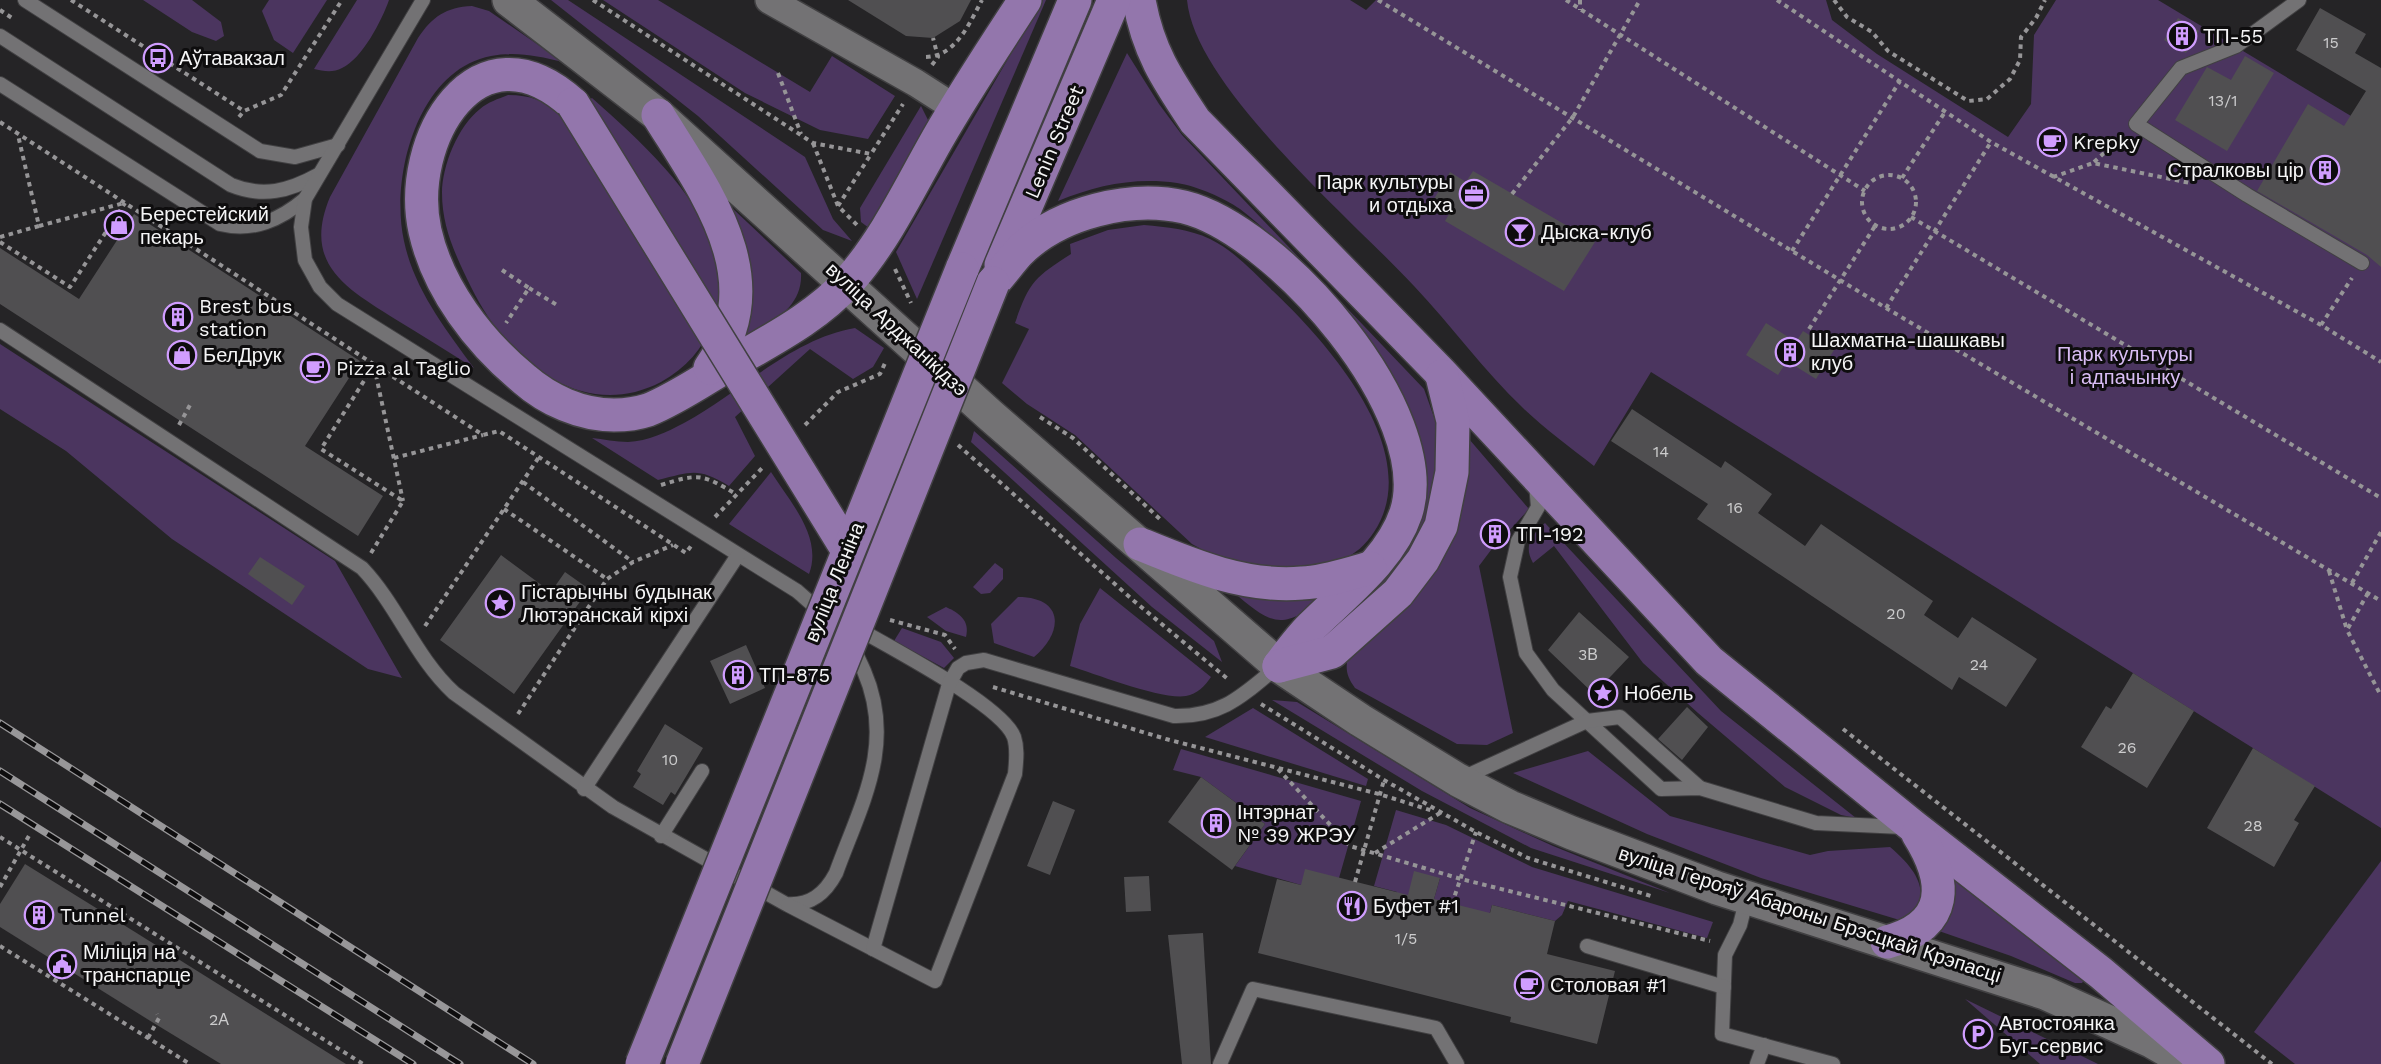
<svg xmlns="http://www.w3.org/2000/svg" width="2381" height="1064" viewBox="0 0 2381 1064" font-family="'Work Sans',sans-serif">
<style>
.green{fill:#4b355f}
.building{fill:#504f51}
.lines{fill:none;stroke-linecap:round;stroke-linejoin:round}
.service-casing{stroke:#414042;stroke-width:16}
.minor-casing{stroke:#414042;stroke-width:30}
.secondary-casing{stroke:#414042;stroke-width:36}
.primary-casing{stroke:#414042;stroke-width:36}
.path{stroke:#969597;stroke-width:4;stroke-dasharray:4.5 4.5;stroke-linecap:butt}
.service{stroke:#737274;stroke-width:14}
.minor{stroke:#737274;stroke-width:27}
.secondary{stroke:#737274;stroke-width:33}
.primary{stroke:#9376ac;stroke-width:33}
.rail-casing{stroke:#989799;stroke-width:7}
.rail{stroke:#0e0d0e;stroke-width:4.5;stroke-dasharray:14;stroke-linecap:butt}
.primary-bridge-casing{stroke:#414042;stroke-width:36;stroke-linecap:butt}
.primary-bridge{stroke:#9376ac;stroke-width:33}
.labels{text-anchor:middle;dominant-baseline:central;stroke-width:6;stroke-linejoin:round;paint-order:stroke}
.number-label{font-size:16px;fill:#cccccd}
.poi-label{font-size:20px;fill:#f5f5f6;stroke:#0e0d0e;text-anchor:start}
.street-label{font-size:20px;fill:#f5f5f6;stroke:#0e0d0e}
.park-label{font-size:20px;fill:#d9bdf5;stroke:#0e0d0e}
</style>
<rect width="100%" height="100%" fill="#252426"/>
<g class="green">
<polygon points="143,0 192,0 221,22 224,36 216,41 192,32"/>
<polygon points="269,0 327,0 293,53 274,40 262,11"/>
<path d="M357,0H389C382,20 362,59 342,68C333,73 323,71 314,69Z"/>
<polygon points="551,0 568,0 805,157 833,219 852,241 823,230 698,116"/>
<polygon points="603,0 658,0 810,92 832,56 895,96 868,139 820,130 745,93"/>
<polygon points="1042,0 1046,0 917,299 896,252"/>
<path d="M1187,0H1350L1366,10L1376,0H1826L1832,20L1877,54L2008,137L2031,104L2034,35L2056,0H2158L2381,134V828L1651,372L1594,466C1570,447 1545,429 1523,408C1484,371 1451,325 1414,286C1353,220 1195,87 1187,0Z"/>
<path d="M472,6L489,11L563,62C538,56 516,51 491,56C417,70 390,178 404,241C414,289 446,330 474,368C448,352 422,335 395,319C346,288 302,264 330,197L418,38C432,17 446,7 472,6Z"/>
<path d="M1127,53L1159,104L1182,135L1424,389L1435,420L1439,457L1430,526L1392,585L1316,643C1352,608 1402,572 1419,523C1437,474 1415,420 1393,376C1378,344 1347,317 1324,292C1298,264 1271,232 1240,209C1224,198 1197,186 1177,183C1135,177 1097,185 1058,201Z"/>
<path d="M508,95C531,95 544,101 563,114L592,98C641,142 694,188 716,251C724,272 721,302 713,322C703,349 686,368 661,382C580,424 505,357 471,287C456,256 442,228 442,193C442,166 458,126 480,109C488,102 498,99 508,95Z"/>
<polygon points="921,106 933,130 873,231 861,222 860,208"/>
<path d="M731,207L801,273C803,309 768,324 742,342C755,285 756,260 731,207Z"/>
<path d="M1144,225C1167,227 1189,229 1210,239C1235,251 1254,273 1273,291C1328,343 1426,453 1374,532C1356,560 1329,568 1296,567C1259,566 1224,564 1192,544L1075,435L1027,404L1002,383L1029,329L1015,323C1029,282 1035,277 1071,254L1070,244L1108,230Z"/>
<path d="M855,328L884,348L873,367L853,379L810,349L735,417L755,456L729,486C697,467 692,472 658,480L592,438C603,439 616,442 628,442C648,441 667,432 684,423C741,392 791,339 855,328Z"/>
<polygon points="0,344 335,561 402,678 368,669 172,539 66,451 0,409"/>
<polygon points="974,431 1116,558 1214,641 1222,662 1152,607 971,442"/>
<path d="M1463,432L1529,509L1508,532L1497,521L1483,535L1494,546L1479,566L1513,733L1487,745L1457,744L1355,688C1347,677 1345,670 1348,657L1414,597Z"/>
<path d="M771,472C790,502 823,537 809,574L729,524Z"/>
<path d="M1545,523L1721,711L1856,818L1841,815L1785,787L1698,713L1643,663L1554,546L1533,563C1523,545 1532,535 1545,523Z"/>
<polygon points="995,563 1003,569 1003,579 990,593 981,594 973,587"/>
<path d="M1100,588L1211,677C1205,686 1197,694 1186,696C1161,700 1096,674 1070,666L1080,624Z"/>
<path d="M1232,591L1329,598C1281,627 1277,630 1232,591Z"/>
<path d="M1018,597C1064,597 1064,632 1034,657L994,643L991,624Z"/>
<path d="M946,607C959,613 970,620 966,637L946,631L927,617Z"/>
<polygon points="902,628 941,642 954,658 944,668 894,641"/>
<polygon points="1272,700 1297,702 1470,808 1553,846 1670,893 1531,848 1422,791"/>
<polygon points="1253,708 1368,779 1366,786 1205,737"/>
<polygon points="1181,749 1361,801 1339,878 1301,885 1235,866 1265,824 1201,777 1173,770"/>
<path d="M1588,751L1670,816L1810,855L1828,851L1890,847C1915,868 1936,895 1906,922L1761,878L1647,834L1513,773Z"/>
<polygon points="1396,810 1446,825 1532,867 1713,922 1707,938 1568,901 1562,915 1555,921 1492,905 1486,926 1434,899 1440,878 1406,904 1396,902 1397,892 1374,886"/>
<polygon points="2381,861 2381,1064 2295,1064 2254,1032"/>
<polygon points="1945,870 2085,979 2082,983 2075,983 2011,956 1936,930"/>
<polygon points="1965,999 2098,1064 2040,1064"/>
</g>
<g class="building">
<polygon points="848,0 971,0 960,21 933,38 906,36"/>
<polygon points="2320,8 2366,34 2355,53 2381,68 2381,267 2367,255 2257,191 2308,104 2344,126 2366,91 2296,50"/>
<polygon points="2178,18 2199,31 2186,53 2164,40"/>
<polygon points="2245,56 2274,73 2227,151 2175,120 2207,67 2231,80"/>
<polygon points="1473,171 1595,242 1564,291 1445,221 1452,209 1434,199 1450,172 1466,182"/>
<polygon points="134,214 360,361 305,446 383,496 358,536 0,304 0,248 79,299"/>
<polygon points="1766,323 1796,342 1803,331 1834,350 1816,379 1787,361 1778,375 1746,355"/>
<polygon points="1632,409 1721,468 1725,461 1772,494 1758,513 1805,546 1821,524 1933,601 1924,615 1958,638 1972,617 2037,659 2006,707 1959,677 1952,690 1697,519 1708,504 1611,441"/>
<polygon points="501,555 551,592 565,572 589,589 514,694 440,640"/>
<polygon points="260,557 305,586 292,605 248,574"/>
<polygon points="1579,612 1629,657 1594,694 1548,650"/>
<polygon points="746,645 765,688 730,704 710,661"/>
<polygon points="2133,673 2194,711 2147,788 2081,747 2106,706 2111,709"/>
<polygon points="1687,707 1708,727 1682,760 1658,739"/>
<polygon points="665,724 703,748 675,795 671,792 663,805 633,787 641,774 637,771"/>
<polygon points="2253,748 2315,786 2294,820 2299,823 2274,867 2207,828"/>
<polygon points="1201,777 1265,824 1232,870 1168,822"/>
<polygon points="1053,801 1075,810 1050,875 1027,866"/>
<polygon points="25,864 135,932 346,1064 221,1064 152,1022 0,927 0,904"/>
<polygon points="1305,869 1408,895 1414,871 1440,878 1434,899 1490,913 1492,905 1555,921 1547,954 1615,971 1597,1044 1510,1022 1511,1017 1258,953 1277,879 1301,885"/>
<polygon points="1149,876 1151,911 1126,912 1124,877"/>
<polygon points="1203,933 1211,1064 1182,1064 1168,935"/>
</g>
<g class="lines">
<g class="service-casing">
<g id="service">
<polyline points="25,0 260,151 295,157 338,145"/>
<polyline points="2299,0 2236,46 2181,68 2136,124 2247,195 2362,263"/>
<path d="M0,36L231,185C263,198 289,191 318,175"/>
<path d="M0,84L220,224C253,232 280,220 305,199"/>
<path d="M0,330L362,568C398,606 415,657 454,693L613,807L786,904C810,906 825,894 836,873C861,804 896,745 864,671C859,660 853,645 844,635C830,619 813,605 797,591L337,304L320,287L305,260L301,227L305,199L423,0"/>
<polyline points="1536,484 1538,507 1518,541 1510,577 1526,653 1553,690 1661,789 1700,788 1816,823 1902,827"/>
<polyline points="1460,779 1587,721 1620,717 1700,788"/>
<polyline points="584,789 738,555"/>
<polyline points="661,836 702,771"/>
<polyline points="1747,897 1740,925 1725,955 1722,1034 1833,1064"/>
<path d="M788,905L935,981L1015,774C1016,762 1018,749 1014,737C1002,705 889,647 855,627"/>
<polyline points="1587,946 1724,987"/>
<path d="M873,949L949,684L958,668L966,663L984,660L1174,716C1222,717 1243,695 1278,666"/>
<polyline points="1220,1064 1253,989 1436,1028 1457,1064"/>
<polyline points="1757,1064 1764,1045"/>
</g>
</g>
<g class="minor-casing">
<polyline id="minor" points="769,0 916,83 955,108"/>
</g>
<g class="secondary-casing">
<polyline id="secondary" points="509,0 658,115 990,415 1279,666 1360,720 1458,780 1510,807 1572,833 1717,888 2045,993 2151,1041 2191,1064"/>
</g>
<g class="primary-casing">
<g id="primary">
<path d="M1139,0C1148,51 1167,79 1195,121L1440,372L1709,661L1914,827L2101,973L2208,1064"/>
<path d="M573,104C477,17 405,141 425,231C438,289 479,342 524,379C548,400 581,415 614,415C624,415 639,413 648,410C675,399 700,382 725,367C767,342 815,319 849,281C886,239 910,187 938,138C965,91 995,46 1025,0"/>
<path d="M658,115C705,191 774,280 710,368"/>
<polyline points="1001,265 1114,0"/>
<polyline points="962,269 1075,0"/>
<path d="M993,283C1002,273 1010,262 1019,252C1059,212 1131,195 1184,207C1278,230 1438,413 1406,513C1391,559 1344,594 1311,627C1299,639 1289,653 1279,666"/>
<path d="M1140,544C1191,565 1245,588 1302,583C1325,582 1347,574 1370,568"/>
<polyline points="1279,666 1332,652 1398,593 1423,560 1441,526 1452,472 1453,421 1442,376"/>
<path d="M1887,942C1950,925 1948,882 1918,834"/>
</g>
</g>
<g class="path">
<polyline points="71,0 244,111"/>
<polyline points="593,0 813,143 871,154 903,104"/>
<polyline points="1378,0 1886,308 2381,601"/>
<polyline points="1566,0 1865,191"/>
<polyline points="1580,0 1580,10"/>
<polyline points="1777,0 1991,142 2321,325 2381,362"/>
<polyline points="1834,0 1847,17 1872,32 1888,51 1968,101 1987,99 2010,79 2020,60 2021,37 2036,18 2045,0"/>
<polyline points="0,10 12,18"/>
<path d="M926,57C956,56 969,24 982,0"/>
<polyline points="932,65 938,57 933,38"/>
<polyline points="778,73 801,134"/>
<polyline points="239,117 244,111 281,95 342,0"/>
<polyline points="0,122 483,435 499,431 686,553 691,546"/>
<polyline points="813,143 838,206 857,225"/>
<polyline points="2094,162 2122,137"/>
<circle cx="1889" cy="202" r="27"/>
<polyline points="2053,177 2093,163 2190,183"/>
<polyline points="1902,178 1945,112"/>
<polyline points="1512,194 1573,117 1640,0"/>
<polyline points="838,206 871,154"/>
<polyline points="1911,217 2381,498"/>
<polyline points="39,226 124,203"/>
<polyline points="165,228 173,216"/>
<polyline points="0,237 39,226 18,135"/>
<polyline points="0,242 70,287 125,203"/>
<polyline points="1792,251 1900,81"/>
<polyline points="895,269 911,303"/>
<polyline points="502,270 529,288 506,323"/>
<polyline points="529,288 557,305"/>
<polyline points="1886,308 1991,142"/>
<polyline points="2321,325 2352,278"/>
<polyline points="1809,329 1875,226"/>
<polyline points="374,366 403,501"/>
<polyline points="1040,417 1073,438 1162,521"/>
<polyline points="179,425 190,405"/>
<polyline points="805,425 838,392 880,374 886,361"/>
<polyline points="958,445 1134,601 1229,680"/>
<polyline points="394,458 483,435"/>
<polyline points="523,482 633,562"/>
<path d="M661,485C699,473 702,474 736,494"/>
<polyline points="504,509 607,579"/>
<polyline points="715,517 764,466"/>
<polyline points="371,553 403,501 321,449 374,365"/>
<polyline points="2329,571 2347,630"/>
<polyline points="2352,583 2381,532"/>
<polyline points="2368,593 2347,630 2381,696"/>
<polyline points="890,620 945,635 955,649"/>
<polyline points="425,626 539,457"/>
<polyline points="993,687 1166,739 1379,794 1433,811"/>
<polyline points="1261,704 1384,780 1476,832 1528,858 1651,896"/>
<polyline points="518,714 607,579 633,562 673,545"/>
<polyline points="1843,729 2272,1064"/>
<polyline points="1278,769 1350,846 1461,879 1710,941"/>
<polyline points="0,837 363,1064"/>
<polyline points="1375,853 1440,813"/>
<polyline points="1355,882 1384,780"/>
<polyline points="0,887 30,834"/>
<polyline points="1452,904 1476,832"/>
<polyline points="0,946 190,1064"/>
<polyline points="148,1038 159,1018 157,1014"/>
</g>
<use href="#service" class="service"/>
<use href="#minor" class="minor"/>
<use href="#secondary" class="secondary"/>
<use href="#primary" class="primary"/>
<g class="rail-casing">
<g id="rail">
<polyline points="0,723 533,1064"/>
<polyline points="0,771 460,1064"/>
<polyline points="0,804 413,1064"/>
</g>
</g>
<use href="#rail" class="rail"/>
<g class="primary-bridge-casing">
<g id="primary-bridge">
<polyline points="573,104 847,549"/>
<polyline points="642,1064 962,269"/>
<polyline points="682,1064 993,283"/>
</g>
</g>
<use href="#primary-bridge" class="primary-bridge"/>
</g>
<defs>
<g id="building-ring" transform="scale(1.5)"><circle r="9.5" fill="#0e0d0e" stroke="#d09dff" stroke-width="1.5"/><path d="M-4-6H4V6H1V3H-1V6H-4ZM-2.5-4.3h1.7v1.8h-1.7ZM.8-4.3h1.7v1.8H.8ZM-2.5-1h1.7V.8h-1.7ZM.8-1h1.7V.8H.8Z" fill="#d09dff"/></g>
<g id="bus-ring" transform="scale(1.5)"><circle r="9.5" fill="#0e0d0e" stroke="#d09dff" stroke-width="1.5"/><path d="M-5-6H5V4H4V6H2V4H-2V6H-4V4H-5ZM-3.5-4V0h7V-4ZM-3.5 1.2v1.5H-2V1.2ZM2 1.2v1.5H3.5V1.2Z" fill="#d09dff"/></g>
<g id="cafe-ring" transform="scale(1.5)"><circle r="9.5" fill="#0e0d0e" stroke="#d09dff" stroke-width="1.5"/><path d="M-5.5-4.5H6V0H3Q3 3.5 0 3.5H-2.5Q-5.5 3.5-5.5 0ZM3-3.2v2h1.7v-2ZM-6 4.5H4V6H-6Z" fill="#d09dff"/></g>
<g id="office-ring" transform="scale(1.5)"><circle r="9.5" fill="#0e0d0e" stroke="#d09dff" stroke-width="1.5"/><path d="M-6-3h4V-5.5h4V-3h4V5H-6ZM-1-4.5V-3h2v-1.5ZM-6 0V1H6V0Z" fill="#d09dff"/></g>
<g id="shop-ring" transform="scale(1.5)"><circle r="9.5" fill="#0e0d0e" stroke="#d09dff" stroke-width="1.5"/><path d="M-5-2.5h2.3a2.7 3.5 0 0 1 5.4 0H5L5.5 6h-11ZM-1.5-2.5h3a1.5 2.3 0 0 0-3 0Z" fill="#d09dff"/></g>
<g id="bar-ring" transform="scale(1.5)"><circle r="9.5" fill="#0e0d0e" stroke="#d09dff" stroke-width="1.5"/><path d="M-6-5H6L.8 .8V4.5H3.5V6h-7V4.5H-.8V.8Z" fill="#d09dff"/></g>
<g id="sight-ring" transform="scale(1.5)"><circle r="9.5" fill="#0e0d0e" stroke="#d09dff" stroke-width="1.5"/><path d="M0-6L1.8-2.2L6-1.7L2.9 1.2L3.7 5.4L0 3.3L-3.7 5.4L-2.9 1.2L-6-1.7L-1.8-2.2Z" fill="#d09dff"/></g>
<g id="restaurant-ring" transform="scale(1.5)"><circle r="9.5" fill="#0e0d0e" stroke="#d09dff" stroke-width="1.5"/><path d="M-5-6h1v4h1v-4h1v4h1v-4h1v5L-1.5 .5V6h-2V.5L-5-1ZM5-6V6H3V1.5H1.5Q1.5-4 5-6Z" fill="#d09dff"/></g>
<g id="civic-ring" transform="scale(1.5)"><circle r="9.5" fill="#0e0d0e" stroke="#d09dff" stroke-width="1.5"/><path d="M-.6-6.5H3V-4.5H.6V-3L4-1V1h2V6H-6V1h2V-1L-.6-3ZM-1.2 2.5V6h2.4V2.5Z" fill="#d09dff"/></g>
<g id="parking-ring" transform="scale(1.5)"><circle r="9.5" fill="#0e0d0e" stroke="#d09dff" stroke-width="1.5"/><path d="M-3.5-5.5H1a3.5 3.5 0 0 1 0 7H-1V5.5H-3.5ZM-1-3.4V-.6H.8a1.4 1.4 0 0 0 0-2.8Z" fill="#d09dff"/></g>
</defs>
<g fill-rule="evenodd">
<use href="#building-ring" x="2182" y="36"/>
<use href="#bus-ring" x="158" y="58"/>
<use href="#cafe-ring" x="2052" y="142"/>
<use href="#building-ring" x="2325" y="170"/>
<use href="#office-ring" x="1474" y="194"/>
<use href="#shop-ring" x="119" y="225"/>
<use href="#bar-ring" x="1520" y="232"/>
<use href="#building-ring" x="178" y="317"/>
<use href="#building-ring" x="1790" y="352"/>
<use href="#shop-ring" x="182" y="355"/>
<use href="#cafe-ring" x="315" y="368"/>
<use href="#building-ring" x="1495" y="534"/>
<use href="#sight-ring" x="500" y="603"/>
<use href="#building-ring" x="738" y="675"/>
<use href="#sight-ring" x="1603" y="693"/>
<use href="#building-ring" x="1216" y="823"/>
<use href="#restaurant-ring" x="1352" y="906"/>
<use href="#building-ring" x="39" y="915"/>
<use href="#civic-ring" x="62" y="964"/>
<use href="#cafe-ring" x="1529" y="985"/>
<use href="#parking-ring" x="1978" y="1034"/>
</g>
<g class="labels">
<g class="number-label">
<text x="2331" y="42">15</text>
<text x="2223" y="100">13/1</text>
<text x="1661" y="451">14</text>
<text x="1735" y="507">16</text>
<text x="1896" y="613">20</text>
<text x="1588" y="654">3В</text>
<text x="1979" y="664">24</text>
<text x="2127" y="747">26</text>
<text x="670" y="759">10</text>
<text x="2253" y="825">28</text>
<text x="1406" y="938">1/5</text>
<text x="219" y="1019">2А</text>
</g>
<g class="poi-label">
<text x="2203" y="36">ТП-55</text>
<text x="179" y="58">Аўтавакзал</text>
<text x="2073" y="142">Krepky</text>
<text x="2304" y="170" text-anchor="end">Стралковы цір</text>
<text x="1453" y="182" text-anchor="end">Парк культуры<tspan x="1453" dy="23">и отдыха</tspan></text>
<text x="140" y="214">Берестейский<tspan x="140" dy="23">пекарь</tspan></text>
<text x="1541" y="232">Дыска-клуб</text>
<text x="199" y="306">Brest bus<tspan x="199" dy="23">station</tspan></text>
<text x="1811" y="340">Шахматна-шашкавы<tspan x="1811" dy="23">клуб</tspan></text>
<text x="203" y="355">БелДрук</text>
<text x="336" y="368">Pizza al Taglio</text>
<text x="1516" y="534">ТП-192</text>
<text x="521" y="592">Гістарычны будынак<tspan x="521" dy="23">Лютэранскай кірхі</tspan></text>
<text x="759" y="675">ТП-875</text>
<text x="1624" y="693">Нобель</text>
<text x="1237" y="812">Інтэрнат<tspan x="1237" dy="23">№ 39 ЖРЭУ</tspan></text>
<text x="1373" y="906">Буфет #1</text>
<text x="60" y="915">Tunnel</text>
<text x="83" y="952">Міліція на<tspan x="83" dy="23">транспарце</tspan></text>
<text x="1550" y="985">Столовая #1</text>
<text x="1999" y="1023">Автостоянка<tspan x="1999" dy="23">Буг-сервис</tspan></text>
</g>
<g class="street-label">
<text transform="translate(1054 142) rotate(-67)">Lenin Street</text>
<text transform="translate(897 329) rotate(43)">вуліца Арджанікідзэ</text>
<text transform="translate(834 582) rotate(-68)">вуліца Леніна</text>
<text transform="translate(1810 914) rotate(18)">вуліца Герояў Абароны Брэсцкай Крэпасці</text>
</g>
<g class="park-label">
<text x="2125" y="354">Парк культуры<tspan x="2125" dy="23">і адпачынку</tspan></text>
</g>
</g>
</svg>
